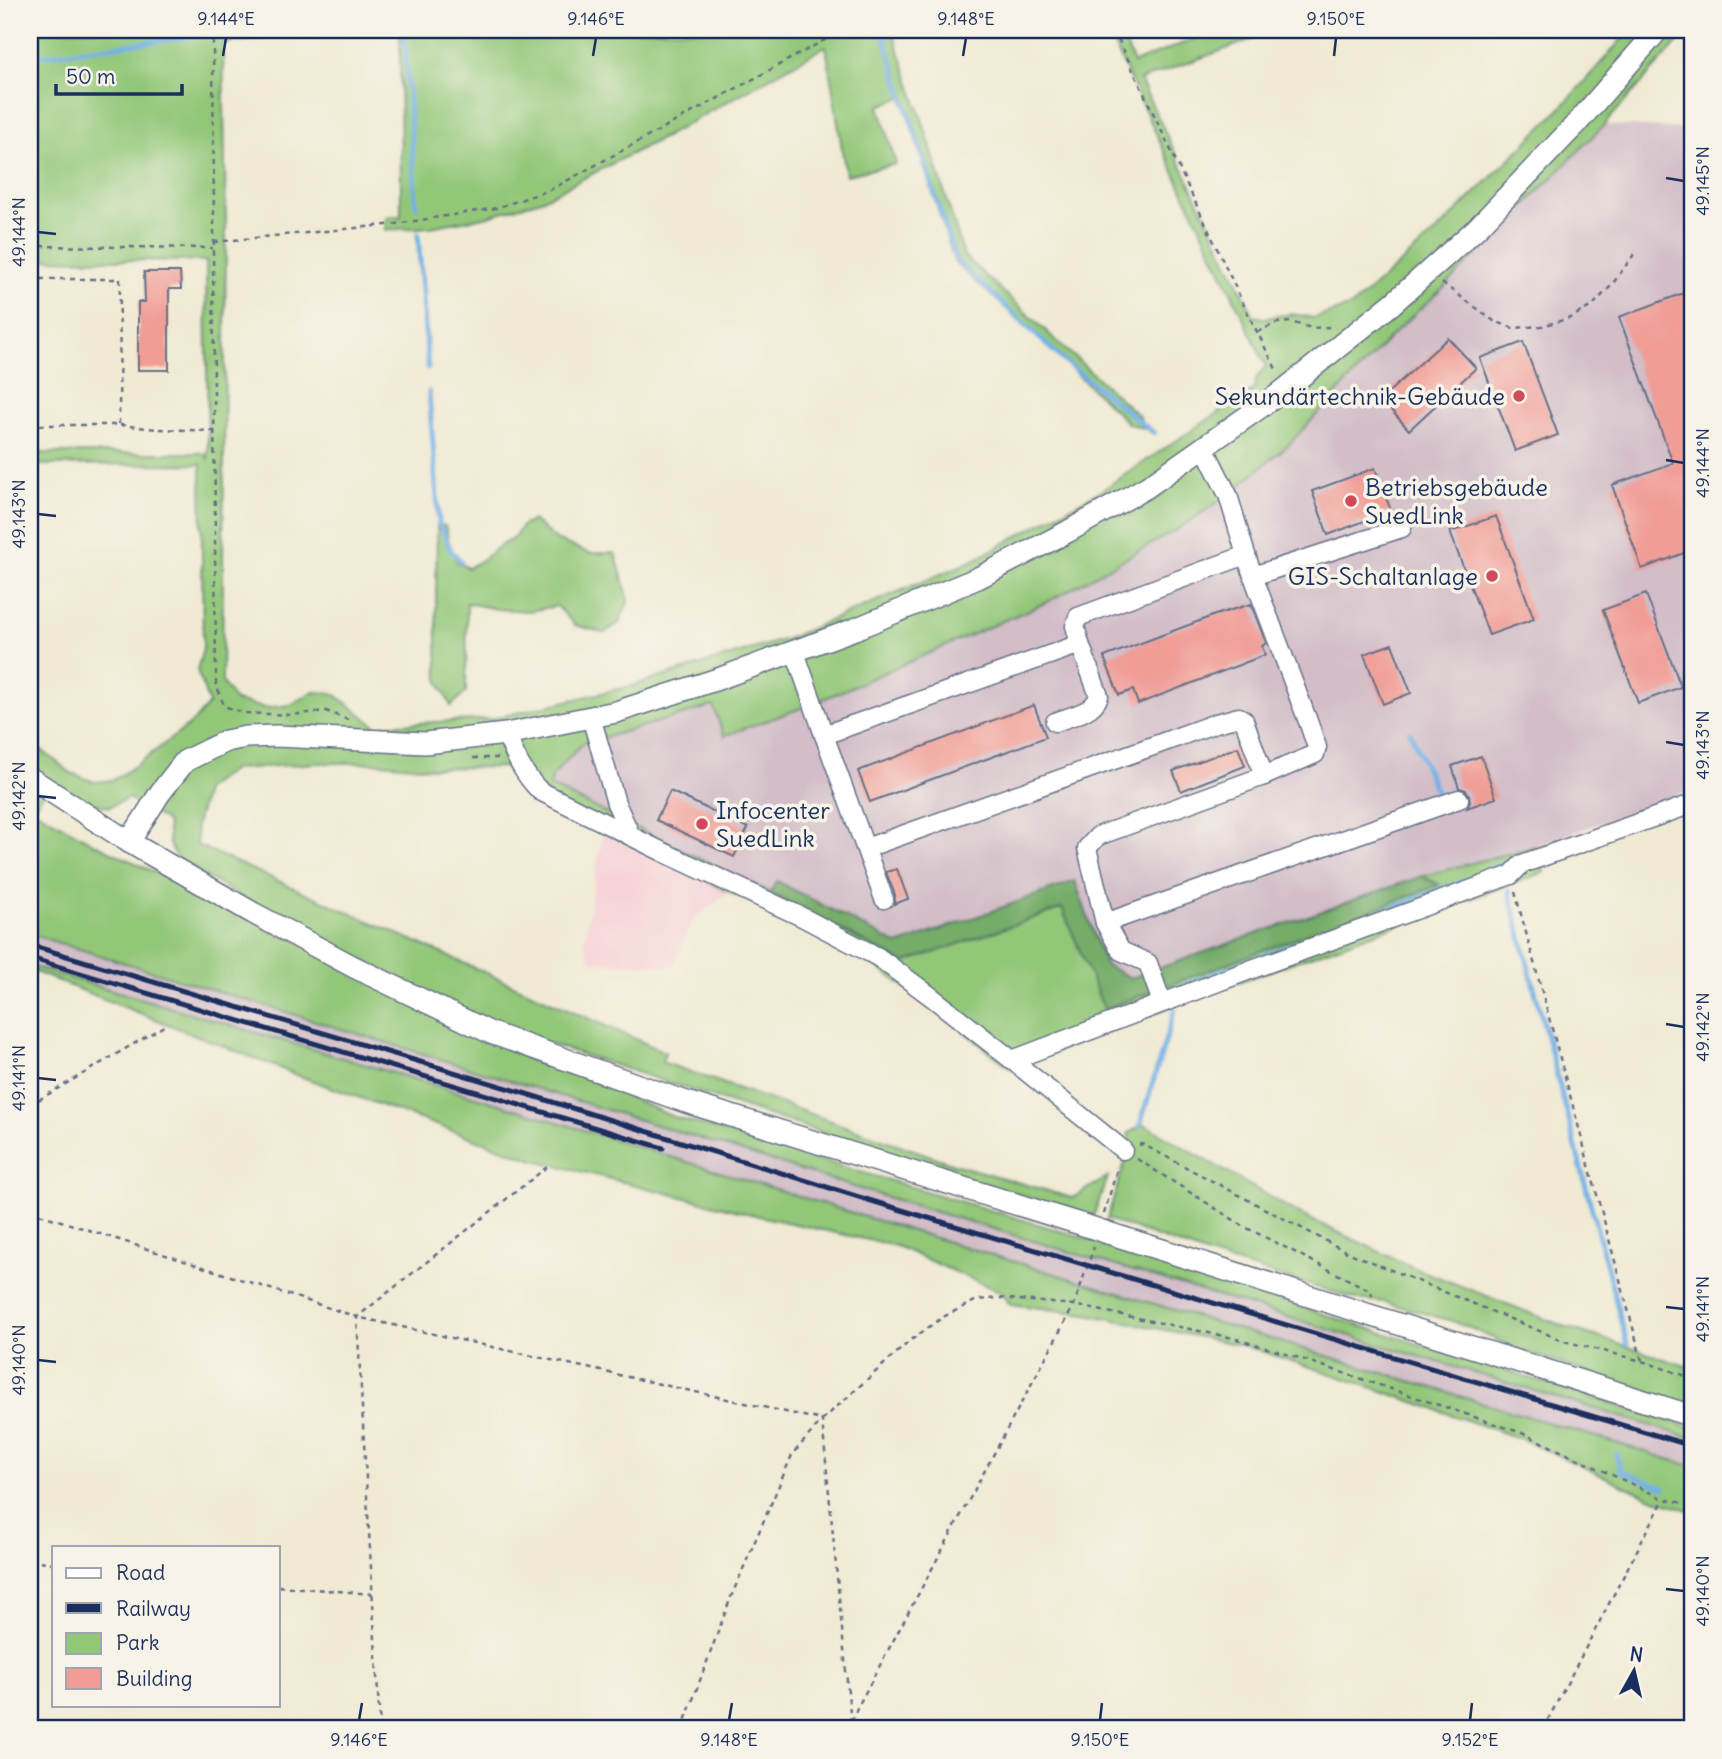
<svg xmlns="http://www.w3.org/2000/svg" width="1722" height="1759" viewBox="0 0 1722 1759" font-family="Delius,sans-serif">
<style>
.built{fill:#f7cfd5}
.industrial{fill:#d2bdc8}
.green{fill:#92c778;stroke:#567b6b;stroke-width:2}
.forest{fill:#75ac68;stroke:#486e63;stroke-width:2}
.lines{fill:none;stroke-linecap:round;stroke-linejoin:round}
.stream{stroke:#73b0e5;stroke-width:5}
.building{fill:#f09d96}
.minor-casing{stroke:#667087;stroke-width:21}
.major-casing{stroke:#667087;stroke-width:24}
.path{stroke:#667087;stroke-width:2.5;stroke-dasharray:5 5;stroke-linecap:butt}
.minor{stroke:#fff;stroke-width:18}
.major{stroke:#fff;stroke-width:21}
.rail{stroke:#1b2f5e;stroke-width:5}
.major-bridge-casing{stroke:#667087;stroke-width:24;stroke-linecap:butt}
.major-bridge{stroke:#fff;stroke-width:21}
.ticks{fill:none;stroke:#1b2f5e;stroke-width:2.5}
.poi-dot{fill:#d1495b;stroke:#f7f3e8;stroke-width:2.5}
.labels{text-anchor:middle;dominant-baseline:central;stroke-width:7;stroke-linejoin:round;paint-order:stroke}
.poi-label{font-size:24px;fill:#1b2f5e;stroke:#f7f3e8;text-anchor:end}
.neatline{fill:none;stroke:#1b2f5e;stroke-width:2.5}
.ticks-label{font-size:18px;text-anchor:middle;fill:#1b2f5e}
</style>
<rect width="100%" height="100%" fill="#f7f3e8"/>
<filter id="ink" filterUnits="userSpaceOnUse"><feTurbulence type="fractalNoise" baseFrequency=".0143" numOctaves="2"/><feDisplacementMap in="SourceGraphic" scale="14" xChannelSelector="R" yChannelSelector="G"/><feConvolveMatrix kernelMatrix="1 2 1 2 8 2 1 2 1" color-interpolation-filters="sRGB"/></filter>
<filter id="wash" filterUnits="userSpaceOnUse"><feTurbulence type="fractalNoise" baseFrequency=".00686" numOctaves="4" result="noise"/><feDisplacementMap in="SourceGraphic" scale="28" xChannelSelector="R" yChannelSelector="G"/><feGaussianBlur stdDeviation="1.57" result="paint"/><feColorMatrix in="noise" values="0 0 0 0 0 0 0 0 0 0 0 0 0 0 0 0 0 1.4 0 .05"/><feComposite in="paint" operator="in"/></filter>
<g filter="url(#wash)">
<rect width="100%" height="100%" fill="#f0ead3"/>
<polygon class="built" points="603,831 729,892 693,920 674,966 591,962 584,941"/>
<g class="industrial">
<polygon points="1604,125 1692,129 1692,790 1537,846 1422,876 1131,978 1105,965 1075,881 898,945 777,881 770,893 550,786 553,775 582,744 714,706 725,736 812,704 1049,601 1178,529 1228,495 1288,445 1397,330 1443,288"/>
<polygon points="30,934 1116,1266 1692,1438 1692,1466 869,1218 509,1107 30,966"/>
</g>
<g class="green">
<polygon points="30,30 320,30 223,44 226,229 222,682 235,701 265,708 290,705 313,692 333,693 379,728 383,725 491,719 635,685 786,639 972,561 1102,490 1254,389 1257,377 1266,366 1107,30 1119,30 1134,63 1216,30 1278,30 1140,80 1254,316 1264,318 1292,314 1314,318 1352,306 1436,232 1560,109 1630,30 1689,30 1604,125 1443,288 1397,330 1288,445 1228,495 1178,529 1049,601 812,704 724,736 713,706 582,744 553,775 550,786 770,893 904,963 1062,908 1105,1009 1438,884 1422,876 1537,846 1545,872 1180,1003 1011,1069 927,1002 873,965 796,924 538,800 527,791 505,767 432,768 382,763 317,763 235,769 206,788 196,825 197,845 665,1052 662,1062 954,1164 1072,1198 1108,1177 1093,1217 891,1155 513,1032 413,986 267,912 178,860 169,844 167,822 128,798 109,807 86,802 51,782 33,809 95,844 226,906 481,1031 671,1116 1152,1258 1351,1323 1692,1428 1692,1438 876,1194 666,1128 30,934 30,741 71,773 94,782 113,780 135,766 193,722 209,704 197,670 203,649 201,464 30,465 30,453 205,453 208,460 206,261 30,259"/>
<polygon points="400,30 892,30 924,125 964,256 1139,416 1146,429 1128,423 1048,346 955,263 902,97 879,106 896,164 846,175 826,46 666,136 541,200 485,217 430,227 385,230 386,217 401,216"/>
<polygon points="533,520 556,540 589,553 615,553 629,600 619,623 604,633 575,625 557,606 530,611 497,609 467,603 466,692 451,706 438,680 436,599 437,525 445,526 449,542 457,562 468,568 483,559 501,545 514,538 522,526"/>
<polygon points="30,966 509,1107 869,1218 1692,1466 1692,1511 1649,1497 1524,1440 1362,1384 1245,1346 1086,1314 1010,1304 1001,1292 896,1246 763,1217 531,1159 302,1077 30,970"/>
<polygon points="1144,1124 1299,1214 1412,1267 1561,1325 1692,1368 1692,1407 1519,1350 1459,1323 1384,1302 1357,1299 1211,1256 1107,1219 1127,1156 1135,1150 1128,1134"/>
</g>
<polygon class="forest" points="1422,876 1439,885 1104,1009 1062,908 904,963 770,893 777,881 898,945 1075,881 1105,965 1131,978"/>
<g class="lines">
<g class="stream">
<polyline points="404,30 416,206"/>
<polyline points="882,30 956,260 1062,359 1154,433"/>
<polyline points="231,31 246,30"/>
<polyline points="30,57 203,35"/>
<polyline points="418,234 428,368"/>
<polyline points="429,392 439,523 451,551 461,561"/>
<polyline points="1410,732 1438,796"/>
<polyline points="1509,891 1627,1344"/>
<polyline points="1184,985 1485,873 1500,864"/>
<polyline points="1140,1125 1175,1009"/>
<polyline points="1616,1454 1621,1471 1664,1488"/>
</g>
</g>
<g id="blocks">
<g class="building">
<polygon points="144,272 180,272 181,289 169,289 169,370 138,370 138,302 145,302"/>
<polygon points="1692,290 1692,550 1642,569 1612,485 1673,463 1619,317"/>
<polygon points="1448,338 1476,368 1409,430 1381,399"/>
<polygon points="1523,342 1558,435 1515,451 1480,358"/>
<polygon points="1375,468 1391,511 1328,535 1312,491"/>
<polygon points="1496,516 1534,619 1489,635 1450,532"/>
<polygon points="1646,594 1681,687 1638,703 1603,610"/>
<polygon points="1251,604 1266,643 1262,646 1265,655 1138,704 1133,690 1119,695 1104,657 1215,615"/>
<polygon points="1392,644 1411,693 1383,704 1364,654"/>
<polygon points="1034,705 1046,737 870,802 858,771"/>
<polygon points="1238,747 1245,766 1181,791 1173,771"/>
<polygon points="1481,756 1496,798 1467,808 1470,802 1469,795 1466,790 1459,788 1452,766"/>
<polygon points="670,791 748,828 734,857 656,820"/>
<polygon points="897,869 908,899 894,904 895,895 886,872"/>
</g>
</g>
</g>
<g filter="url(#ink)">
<use href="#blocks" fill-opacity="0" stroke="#667087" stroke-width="2"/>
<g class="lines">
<g class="minor-casing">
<g id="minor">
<polyline points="1204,447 1228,495 1246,555"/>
<polyline points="1253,576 1309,724 1317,747 1315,754 1264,776 1098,836 1087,848 1105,923 1459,799"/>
<polyline points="795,652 824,735"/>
<polyline points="591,717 616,803 631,836"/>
<path d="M1055,722C1071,716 1093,713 1099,696L1080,644"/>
<path d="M506,734C515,756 523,774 540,791L661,851L802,917L878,957L933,998L1012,1060L1123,1150"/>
<polyline points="866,848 1153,746 1216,723 1239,717 1244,720 1264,776"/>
<polyline points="884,899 824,735 1080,644 1075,626 1078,617 1246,555 1253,576 1402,528"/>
<polyline points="1105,923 1121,951 1148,963 1162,1003"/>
<polyline points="1012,1060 1255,968 1511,875 1522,864 1692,804"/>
</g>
</g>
<g class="major-casing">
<g id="major">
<polyline points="30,778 129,842 253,913 354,967 491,1033 686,1102 1090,1227"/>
<polyline points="129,842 160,793 185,761 226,741 246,737 277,736 425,743 506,734 616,712 718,679 855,629 978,578 1067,532 1147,487 1279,394 1392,304 1477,228 1577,123 1658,30"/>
<polyline points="1108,1233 1692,1416"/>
</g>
</g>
<g class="path">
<polyline points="213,30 214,242 213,248 216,684 224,706 244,713 291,715 326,711 348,720"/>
<polyline points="1114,30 1249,316 1277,371"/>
<polyline points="214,242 396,224 496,208 550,190 843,30"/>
<polyline points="30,246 213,248"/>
<polyline points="30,279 120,279 119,425"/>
<polyline points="1442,283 1494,321 1513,328 1542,326 1570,318 1592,306 1611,286 1635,253"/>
<polyline points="1257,332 1277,323 1290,322 1312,328 1331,327"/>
<polyline points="30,425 119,425 158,429 215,431"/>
<polyline points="473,758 498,758"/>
<polyline points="1515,892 1642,1361"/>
<polyline points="30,1105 164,1026"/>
<polyline points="1139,1145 1142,1144 1347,1252 1564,1341 1642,1361 1692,1378"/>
<polyline points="1137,1159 1245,1227 1371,1291 1372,1295"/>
<polyline points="30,1211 357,1317 822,1420 911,1340 943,1317 977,1300 999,1298 1074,1305 1233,1338 1290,1355 1522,1433 1664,1499 1692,1505"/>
<polyline points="1104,1214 1118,1166"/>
<polyline points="30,1560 54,1563"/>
<polyline points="278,1586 373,1594"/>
<polyline points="380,1729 357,1317 547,1167"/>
<polyline points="682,1729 731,1597 792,1455 822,1420 851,1723 848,1729"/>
<polyline points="868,1729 851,1723 857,1708 1074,1305 1094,1247"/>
<polyline points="1543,1729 1664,1499"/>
</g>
<use href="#minor" class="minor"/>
<use href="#major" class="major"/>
<g class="rail">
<polyline points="30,945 517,1091 875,1202 1692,1446"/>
<polyline points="30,958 663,1148"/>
</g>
<g class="major-bridge-casing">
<polyline id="major-bridge" points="1090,1227 1108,1233"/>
</g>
<use href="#major-bridge" class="major-bridge"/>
</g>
</g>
<path class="ticks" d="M223,56L226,38M593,56L596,38M963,56L966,38M1334,56L1336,38M1666,178L1684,181M38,232L56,234M1666,460L1684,463M38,514L56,516M1666,742L1684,745M38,796L56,798M1666,1024L1684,1027M38,1078L56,1080M1666,1307L1684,1309M38,1360L56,1362M1666,1589L1684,1591M359,1720L362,1703M729,1720L732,1703M1100,1720L1102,1703M1470,1720L1472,1703"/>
<g class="poi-dot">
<circle cx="1519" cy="396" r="7"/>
<circle cx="1351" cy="501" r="7"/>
<circle cx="1492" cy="576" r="7"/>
<circle cx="702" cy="824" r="7"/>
</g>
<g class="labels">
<g class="poi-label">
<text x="1505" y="396">Sekundärtechnik-Gebäude</text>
<text x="1365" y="487" text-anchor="start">Betriebsgebäude<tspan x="1365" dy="28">SuedLink</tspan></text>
<text x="1478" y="576">GIS-Schaltanlage</text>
<text x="716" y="810" text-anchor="start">Infocenter<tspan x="716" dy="28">SuedLink</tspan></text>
</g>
</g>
<rect width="1722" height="1759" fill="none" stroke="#f7f3e8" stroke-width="77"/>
<rect x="52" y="1546" width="228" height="161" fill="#f7f3e8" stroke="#9fa5b1" stroke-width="2"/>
<rect x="66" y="1568" width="35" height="10" fill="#ffffff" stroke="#9fa5b1" stroke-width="2"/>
<text x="116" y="1580" font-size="21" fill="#1b2f5e">Road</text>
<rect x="66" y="1603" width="35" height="10" fill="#1b2f5e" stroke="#9fa5b1" stroke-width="2"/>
<text x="116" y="1616" font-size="21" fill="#1b2f5e">Railway</text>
<rect x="66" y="1633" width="35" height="21" fill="#92c778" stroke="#9fa5b1" stroke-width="2"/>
<text x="116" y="1650" font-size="21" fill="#1b2f5e">Park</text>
<rect x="66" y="1668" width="35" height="21" fill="#f09d96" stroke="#9fa5b1" stroke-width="2"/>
<text x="116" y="1686" font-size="21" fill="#1b2f5e">Building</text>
<g transform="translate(1634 1671) rotate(8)" stroke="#f7f3e8" stroke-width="5" paint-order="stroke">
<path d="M0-5L12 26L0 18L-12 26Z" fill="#1b2f5e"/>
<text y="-10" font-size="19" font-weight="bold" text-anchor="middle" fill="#1b2f5e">N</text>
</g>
<path d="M56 84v10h126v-10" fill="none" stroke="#1b2f5e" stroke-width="3.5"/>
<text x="66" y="84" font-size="21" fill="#1b2f5e" stroke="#f7f3e8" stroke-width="5" paint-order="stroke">50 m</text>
<rect x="38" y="38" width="1646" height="1682" class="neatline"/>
<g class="ticks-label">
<text x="226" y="25">9.144°E</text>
<text x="596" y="25">9.146°E</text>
<text x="966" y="25">9.148°E</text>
<text x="1336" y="25">9.150°E</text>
<text transform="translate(1703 181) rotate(-90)" y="6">49.145°N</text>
<text transform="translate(19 232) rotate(-90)" y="6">49.144°N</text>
<text transform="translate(1703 463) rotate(-90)" y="6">49.144°N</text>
<text transform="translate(19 514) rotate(-90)" y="6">49.143°N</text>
<text transform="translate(1703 745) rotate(-90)" y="6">49.143°N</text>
<text transform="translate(19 796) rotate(-90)" y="6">49.142°N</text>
<text transform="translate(1703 1027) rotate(-90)" y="6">49.142°N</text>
<text transform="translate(19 1078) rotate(-90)" y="6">49.141°N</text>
<text transform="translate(1703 1309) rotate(-90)" y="6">49.141°N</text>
<text transform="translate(19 1360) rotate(-90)" y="6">49.140°N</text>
<text transform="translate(1703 1591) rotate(-90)" y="6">49.140°N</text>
<text x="359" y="1746">9.146°E</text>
<text x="729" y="1746">9.148°E</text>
<text x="1100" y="1746">9.150°E</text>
<text x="1470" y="1746">9.152°E</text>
</g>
</svg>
